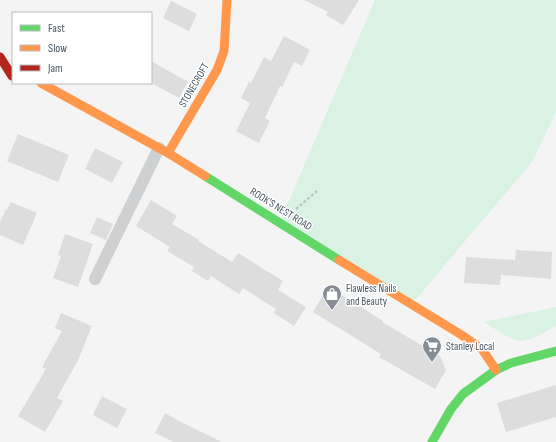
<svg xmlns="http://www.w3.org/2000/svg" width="556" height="442" viewBox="0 0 556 442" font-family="'Sofia Sans Condensed',sans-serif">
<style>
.green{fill:#d9f2e3}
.building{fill:#ddddde}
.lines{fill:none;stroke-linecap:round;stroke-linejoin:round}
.path{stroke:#bcc7c4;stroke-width:2.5;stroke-dasharray:3 2;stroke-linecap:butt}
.lane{stroke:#ced0d2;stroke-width:12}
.fast{stroke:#63d668;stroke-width:9}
.slow{stroke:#ff974d;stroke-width:9}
.jam{stroke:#b3261e;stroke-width:9}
.labels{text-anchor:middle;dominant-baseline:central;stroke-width:3;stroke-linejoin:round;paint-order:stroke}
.street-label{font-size:11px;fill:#4a5661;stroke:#fff}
.poi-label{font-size:11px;fill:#4a5661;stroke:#fff;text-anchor:start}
</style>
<rect width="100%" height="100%" fill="#f4f4f4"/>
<g class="green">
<polygon points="375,0 556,0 556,112 532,162 411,305 280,222"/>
<path d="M556,307V326C546,331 532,341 520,341C511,341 493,327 484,322Z"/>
</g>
<g class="building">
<polygon points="304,0 359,0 343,25 326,15 328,12"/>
<polygon points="171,1 197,14 189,31 163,18"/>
<polygon points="284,36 310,50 302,66 294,62 282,87 280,86 265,118 270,121 259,143 236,131 250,103 241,98 249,82 251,83 264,57 271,61"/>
<polygon points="151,61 188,82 179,98 151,83"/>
<polygon points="18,134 69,155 58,182 7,161"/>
<polygon points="95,148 123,162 112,183 85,169"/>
<polygon points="151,200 177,216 172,224 199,240 198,241 232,262 238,253 283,281 278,290 306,307 294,326 274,313 276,309 243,288 239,294 211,276 208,281 192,271 194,267 167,251 170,247 136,226"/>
<polygon points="11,202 37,213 23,245 0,235 0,222 6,209 7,210"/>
<polygon points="97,217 113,224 106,240 90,233"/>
<polygon points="65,234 93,244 78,287 53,278 61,256 58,255"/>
<polygon points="516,250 552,252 551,279 501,275 500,285 464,283 466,257 515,260"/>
<polygon points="328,287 355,303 383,321 382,322 440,356 446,370 435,389 379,357 381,354 313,312"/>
<polygon points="61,313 92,326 78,360 57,398 63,401 45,432 18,416 46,369 42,367 62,331 55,328"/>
<polygon points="556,385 556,417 506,432 497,403"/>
<polygon points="102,396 127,409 117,428 93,415"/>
<polygon points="165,413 177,420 222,442 174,442 155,433"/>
</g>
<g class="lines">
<polyline class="path" points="296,209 317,191"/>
<polyline class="lane" points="95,279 159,148"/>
<g class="fast">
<polyline points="205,176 339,260"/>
<polyline points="432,442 451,409 463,394 496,370 511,363 556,351"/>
</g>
<g class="slow">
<polyline points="41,83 168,153 205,176"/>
<polyline points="168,153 217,70 224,51 227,0"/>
<polyline points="339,260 460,334 482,349 496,370"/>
</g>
<polyline class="jam" points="0,57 12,76"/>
</g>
<defs>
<g id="shop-pin" transform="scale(1)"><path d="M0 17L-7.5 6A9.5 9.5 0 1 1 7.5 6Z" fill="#868d94" stroke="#fff"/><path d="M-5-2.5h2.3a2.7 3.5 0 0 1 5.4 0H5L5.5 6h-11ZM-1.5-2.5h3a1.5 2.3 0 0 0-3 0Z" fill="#fff"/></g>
<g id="supermarket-pin" transform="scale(1)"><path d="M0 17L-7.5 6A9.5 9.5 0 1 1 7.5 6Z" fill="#868d94" stroke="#fff"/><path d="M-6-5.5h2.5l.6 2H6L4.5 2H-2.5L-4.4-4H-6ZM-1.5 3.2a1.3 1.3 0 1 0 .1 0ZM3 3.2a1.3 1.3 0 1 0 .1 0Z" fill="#fff"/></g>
</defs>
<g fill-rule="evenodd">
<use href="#shop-pin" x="332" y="294"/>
<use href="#supermarket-pin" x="432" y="346"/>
</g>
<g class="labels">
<g class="street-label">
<text transform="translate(194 85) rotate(-60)">STONECROFT</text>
<text transform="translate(281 209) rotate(32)">ROOK'S NEST ROAD</text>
</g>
<g class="poi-label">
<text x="346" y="288">Flawless Nails<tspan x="346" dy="13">and Beauty</tspan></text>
<text x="446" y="346">Stanley Local</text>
</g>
</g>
<rect x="12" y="12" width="140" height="72" fill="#ffffff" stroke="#b7bbc0"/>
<rect x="20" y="25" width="20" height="6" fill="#63d668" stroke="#b7bbc0"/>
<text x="48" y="32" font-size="12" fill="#4a5661">Fast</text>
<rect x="20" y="45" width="20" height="6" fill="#ff974d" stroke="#b7bbc0"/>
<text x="48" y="52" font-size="12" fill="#4a5661">Slow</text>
<rect x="20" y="65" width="20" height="6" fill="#b3261e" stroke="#b7bbc0"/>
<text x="48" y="72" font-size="12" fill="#4a5661">Jam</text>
</svg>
